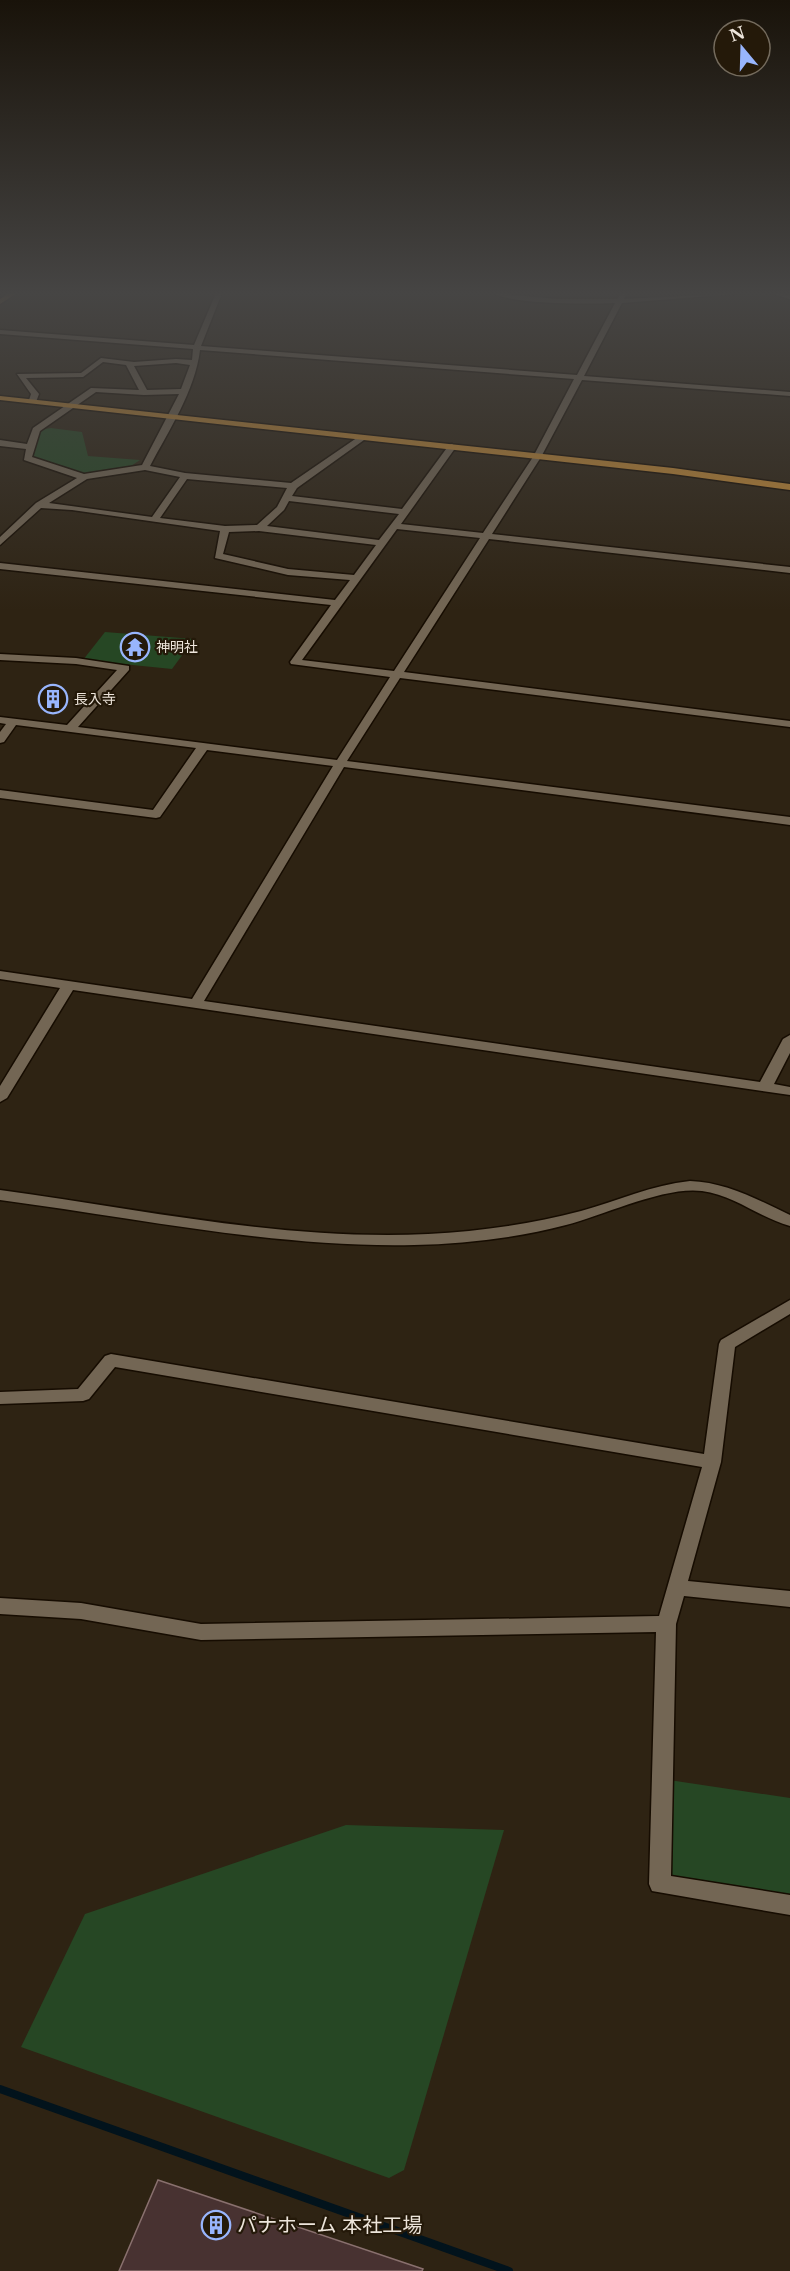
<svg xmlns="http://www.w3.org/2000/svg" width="790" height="2271" viewBox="0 0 790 2271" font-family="'Libre Baskerville','Noto Sans JP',serif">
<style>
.green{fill:#264724}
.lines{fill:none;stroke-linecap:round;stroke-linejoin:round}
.stream{stroke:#02131c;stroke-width:8}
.building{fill:#483231;stroke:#89706e;stroke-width:1.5}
.minor-casing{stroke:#160c01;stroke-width:3}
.major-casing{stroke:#160c01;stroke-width:3}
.minor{fill:#736654;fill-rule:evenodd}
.major{fill:#c38935;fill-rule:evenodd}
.labels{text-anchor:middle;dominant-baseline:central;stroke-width:4.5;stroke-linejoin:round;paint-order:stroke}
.far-poi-label{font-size:14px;fill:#ede5db;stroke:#241909;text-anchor:start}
.near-poi-label{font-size:20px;fill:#ede5db;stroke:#241909;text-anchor:start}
</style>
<rect width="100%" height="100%" fill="#2e2313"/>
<g class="green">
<polygon points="51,428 82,432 88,456 140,460 131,466 85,476 30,457 39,430"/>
<polygon points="105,632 194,639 172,669 83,660"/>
<polygon points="669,1780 790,1798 790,1900 663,1880"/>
<polygon points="346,1825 504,1830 404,2170 389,2178 21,2047 85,1914"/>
</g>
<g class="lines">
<polyline class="stream" points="0,2089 509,2271"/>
</g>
<polygon class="building" points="158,2180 423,2269 422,2271 119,2271"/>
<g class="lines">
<g class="minor-casing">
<g id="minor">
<path d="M216,293H222L201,346L577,375L615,303C588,304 514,305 493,293L557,299H617L621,293H627L624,299L746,293L622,303L584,376L790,392V396L582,380L541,457L492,534L790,567V573L489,539L404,672L790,721V727L400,678L347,761L790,817V825L344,767L204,1001L760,1082L783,1039L790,1035V1053L774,1084L790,1087V1095L73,990L7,1098L0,1102V1086L60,988L0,979V971L192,999L333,766L207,750L160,817L156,818L0,798V790L153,810L196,748L16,725L4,742L0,743V732L6,724L0,723V717L67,725L117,670L76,664L0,660V654L76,658L129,666V670L78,727L337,760L390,677L291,664L290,662L331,605L0,569V563L335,600L350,580L288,575L215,558L220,531L72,510L41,508L0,545V537L36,503L77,478L24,460L26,449L0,446V440L27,444L33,428L91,388L139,390L126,365L103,362L83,377L26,378L39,394L36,402H33L29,400L31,394L17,374L81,373L101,358L134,362L176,359L192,360L193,349L0,334V330L194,345ZM200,350L574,379L533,457L483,533L401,524L456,447L452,444L449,445L402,509L292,496L297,488L364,440V436L361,435L291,483L185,473L150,466C169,430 195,391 200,350ZM176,363L190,365L181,389L147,390L134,366ZM96,392L144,395L179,394L142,465L84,474L32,457L40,431ZM145,470L180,477L152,517L49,503L87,479ZM187,479L287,488L277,507L257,525L225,526L160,518ZM289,501L399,514L379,540L267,526L284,510ZM397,529L480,538L394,671L302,660ZM259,531L376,545L354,575L288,569L223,554L229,532Z"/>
<polygon points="772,293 790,295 790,299 773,294"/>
<path d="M690,1181C725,1182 759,1200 790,1215V1226C760,1218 734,1195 702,1191C665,1186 604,1215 566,1225C517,1238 465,1244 414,1245C275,1248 137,1218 0,1200V1190C155,1211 312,1247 469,1231C507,1227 544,1221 581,1211C617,1201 652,1185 690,1181Z"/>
<polygon points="790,1300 790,1314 735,1347 721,1462 688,1581 790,1591 790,1607 684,1596 676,1624 671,1876 790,1895 790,1915 652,1891 649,1884 656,1632 201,1640 81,1619 0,1614 0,1598 81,1603 201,1624 659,1616 702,1467 115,1367 89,1399 83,1401 0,1404 0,1392 78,1389 105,1356 111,1354 704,1454 719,1344 721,1340"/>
</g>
</g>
<g class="major-casing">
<g id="major">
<polygon points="9,293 17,293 0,304 0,299"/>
<polygon points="0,396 673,468 790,484 790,490 673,474 0,400"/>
</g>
</g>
<use href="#minor" class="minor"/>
<use href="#major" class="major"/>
</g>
<linearGradient id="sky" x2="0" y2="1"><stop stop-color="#19130a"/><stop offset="0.48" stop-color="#464544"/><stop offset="1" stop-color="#464544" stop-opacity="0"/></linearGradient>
<rect width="790" height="611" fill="url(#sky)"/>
<defs>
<g id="temple-ring" transform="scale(1.5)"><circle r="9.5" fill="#241909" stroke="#98b5fd" stroke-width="1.5"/><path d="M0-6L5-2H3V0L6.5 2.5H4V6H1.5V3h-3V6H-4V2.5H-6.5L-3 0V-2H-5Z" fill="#98b5fd"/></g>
<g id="building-ring" transform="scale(1.5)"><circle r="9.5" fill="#241909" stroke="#98b5fd" stroke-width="1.5"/><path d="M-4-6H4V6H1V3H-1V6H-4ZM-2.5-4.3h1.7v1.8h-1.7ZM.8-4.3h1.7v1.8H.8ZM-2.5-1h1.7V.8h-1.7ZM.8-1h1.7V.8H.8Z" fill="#98b5fd"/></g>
</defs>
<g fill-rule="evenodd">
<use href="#temple-ring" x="135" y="647"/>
<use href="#building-ring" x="53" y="699"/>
<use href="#building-ring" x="216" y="2225"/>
</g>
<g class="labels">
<g class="far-poi-label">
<text x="156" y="647">神明社</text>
<text x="74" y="699">長入寺</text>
</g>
<g class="near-poi-label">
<text x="237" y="2225">パナホーム 本社工場</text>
</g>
</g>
<g transform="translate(742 48) rotate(341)"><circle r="28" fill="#241909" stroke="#746b5d" stroke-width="1.5"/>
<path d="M0-4.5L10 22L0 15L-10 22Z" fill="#98b5fd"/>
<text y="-9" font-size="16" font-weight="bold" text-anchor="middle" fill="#ede5db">N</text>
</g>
</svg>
